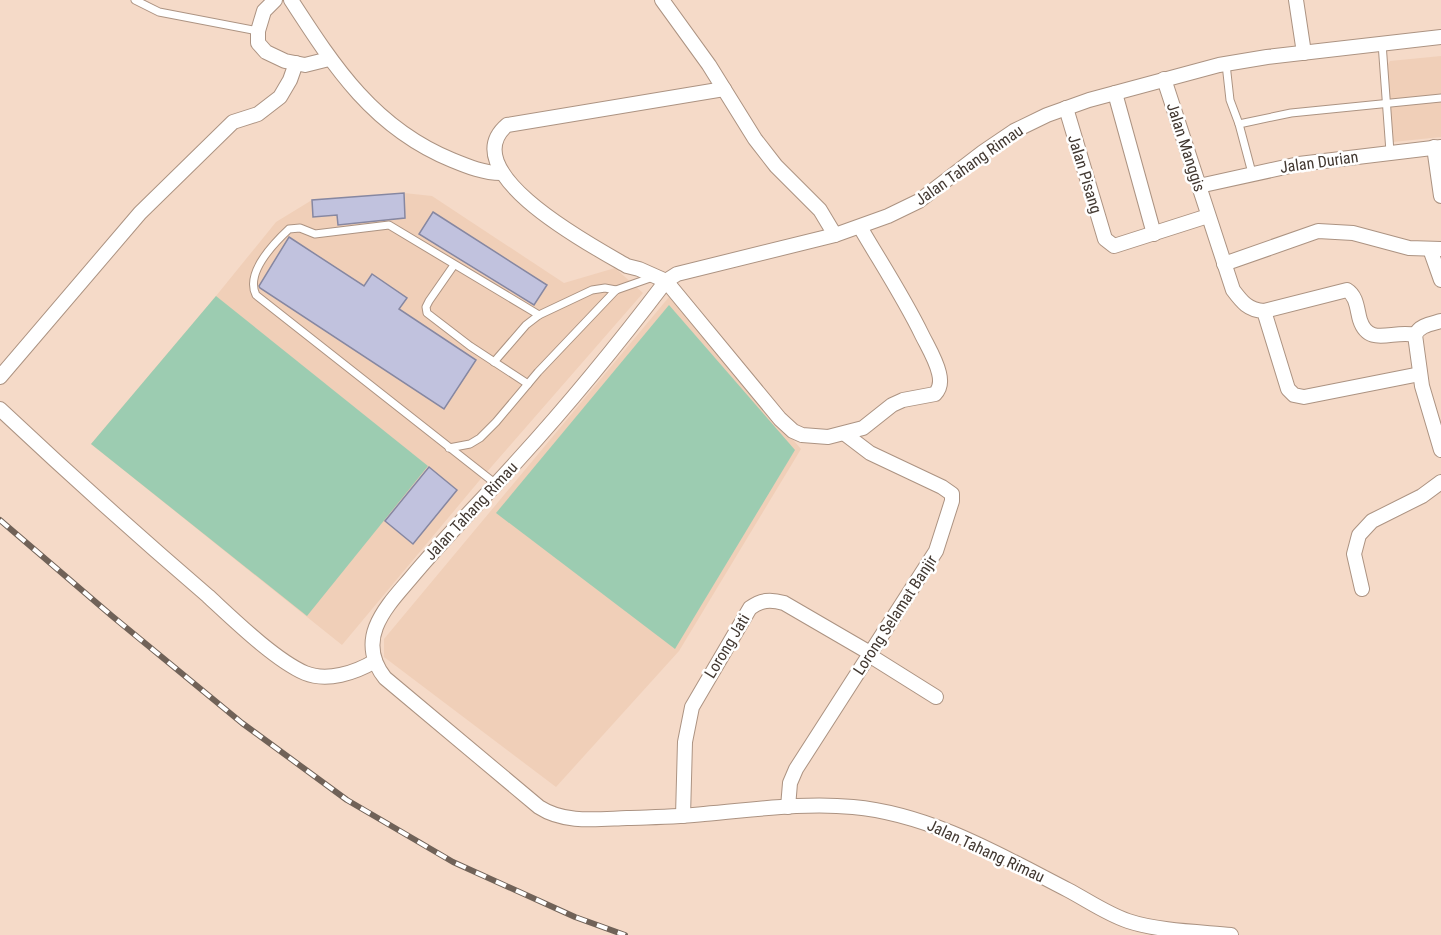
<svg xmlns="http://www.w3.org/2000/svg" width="1441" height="935" viewBox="0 0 1441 935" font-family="'Roboto Condensed',sans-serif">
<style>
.built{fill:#f0cfb8}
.green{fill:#9cccb1}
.building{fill:#c1c2de;stroke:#8687a1;stroke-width:1.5}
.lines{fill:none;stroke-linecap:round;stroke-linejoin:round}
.lane-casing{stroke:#ac9382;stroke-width:9}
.street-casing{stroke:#ac9382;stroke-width:16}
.lane{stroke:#fff;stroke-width:7}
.street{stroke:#fff;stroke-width:14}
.rail-casing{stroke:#706258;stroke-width:6}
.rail{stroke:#fff;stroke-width:4;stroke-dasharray:11;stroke-linecap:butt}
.labels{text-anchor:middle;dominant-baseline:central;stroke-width:5;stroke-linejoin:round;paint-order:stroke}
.street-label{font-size:16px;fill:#423831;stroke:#fff}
</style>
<rect width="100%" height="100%" fill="#f5dac8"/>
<g class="built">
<polygon points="1441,56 1441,137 1393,142 1387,66 1390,61"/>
<polygon points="404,193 432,196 564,283 615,268 643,293 479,481 342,645 91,444 216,296 276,222 312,200"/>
<polygon points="669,297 801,449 679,651 556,787 384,657 384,639"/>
</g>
<g class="green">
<polygon points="216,296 428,466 307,616 91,444"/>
<polygon points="669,305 795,450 675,649 496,513"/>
</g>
<g class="building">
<polygon points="404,193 405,218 338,225 337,215 313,217 312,200"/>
<polygon points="433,212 547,285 534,305 419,234"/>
<polygon points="289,237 364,286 372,274 407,298 399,309 476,360 444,409 260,288 259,286"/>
<polygon points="429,467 457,490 413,544 385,521"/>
</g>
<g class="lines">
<g class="lane-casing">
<g id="lane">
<polyline points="135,0 159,12 258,31"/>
<polyline points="1382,43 1390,152"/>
<polyline points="1226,64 1230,100 1239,124 1252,173"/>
<polyline points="1239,124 1291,113 1441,98"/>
<polyline points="454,265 429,301 426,307 427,313 470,346 528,384"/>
<polyline points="494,362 526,325 539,315 592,290 605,288 616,290"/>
<polyline points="449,448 470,444 480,438 496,422 538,372 616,290 653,277"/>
<path d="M496,484L256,295C245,273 273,244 289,229L300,228L315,234L389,225L539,315"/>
</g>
</g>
<g class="street-casing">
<g id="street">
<polyline points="275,0 264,11 258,31 258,43 266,52 285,61 305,65 329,59"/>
<path d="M291,0C335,68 374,128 452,160C469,167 484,173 501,173"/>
<polyline points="662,0 709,65 755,139 776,166 820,210 835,235"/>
<polyline points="1296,0 1304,53"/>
<path d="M1164,79L1233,290C1242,302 1248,310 1264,311L1288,389L1294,395L1304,397L1420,374"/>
<path d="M724,89L507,125C452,172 594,247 627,266L639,269L666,281L780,419L793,431L802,435L828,437L863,428L892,405L903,400L935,394C941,388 941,381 939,373C936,360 928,347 922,335C904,298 881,263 860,227"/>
<polyline points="1115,93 1154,234"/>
<polyline points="1066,108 1105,239 1114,246 1208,216"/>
<polyline points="1434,147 1441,196"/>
<polyline points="1199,186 1299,164 1441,147"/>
<polyline points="1430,249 1441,280"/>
<polyline points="1224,264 1318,231 1353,233 1409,248 1441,249"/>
<path d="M1264,311L1347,290C1357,296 1357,310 1360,320C1369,348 1394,329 1415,335"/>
<path d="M1441,321C1431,324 1420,325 1415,335L1422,386L1441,450"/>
<polyline points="0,377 140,213 233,122 258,114 280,97 290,80 296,63"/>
<path d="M0,409C68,473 137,535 208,596C233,619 275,660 305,673C327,682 355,673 375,661"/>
<polyline points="1362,589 1354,554 1359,535 1372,521 1422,496 1441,482"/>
<polyline points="869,655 936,697"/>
<polyline points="788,807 790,783 796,769 936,551 952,501 952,494 942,487 870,453 845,434"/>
<path d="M683,816L685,742L692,707L750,608C761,600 770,599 784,603L870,653"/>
<path d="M1231,935C1199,932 1158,931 1128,921C1107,914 1087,900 1068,890C1000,855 930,814 853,807C804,802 753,810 704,814C679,817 653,817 627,818C598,819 565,824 539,807L385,678C373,663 369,645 376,627C383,609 398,593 410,579C444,538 482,500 518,460C570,403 619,343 666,281L677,274L835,235L888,216L919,201L983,152L1014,131L1047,115L1089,100L1219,65L1267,57L1441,37"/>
</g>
</g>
<use href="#lane" class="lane"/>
<use href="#street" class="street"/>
<g class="rail-casing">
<polyline id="rail" points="0,520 112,616 242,723 347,800 453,862 575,917 625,935"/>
</g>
<use href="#rail" class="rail"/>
</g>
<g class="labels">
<g class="street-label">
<text transform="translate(1186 147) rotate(72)">Jalan Manggis</text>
<text transform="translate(1319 162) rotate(-8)">Jalan Durian</text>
<text transform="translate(969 165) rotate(-35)">Jalan Tahang Rimau</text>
<text transform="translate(1085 174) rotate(73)">Jalan Pisang</text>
<text transform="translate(471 511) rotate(-47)">Jalan Tahang Rimau</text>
<text transform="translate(895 615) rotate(-57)">Lorong Selamat Banjir</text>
<text transform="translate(727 646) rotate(-59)">Lorong Jati</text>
<text transform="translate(986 851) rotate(25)">Jalan Tahang Rimau</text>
</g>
</g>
</svg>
